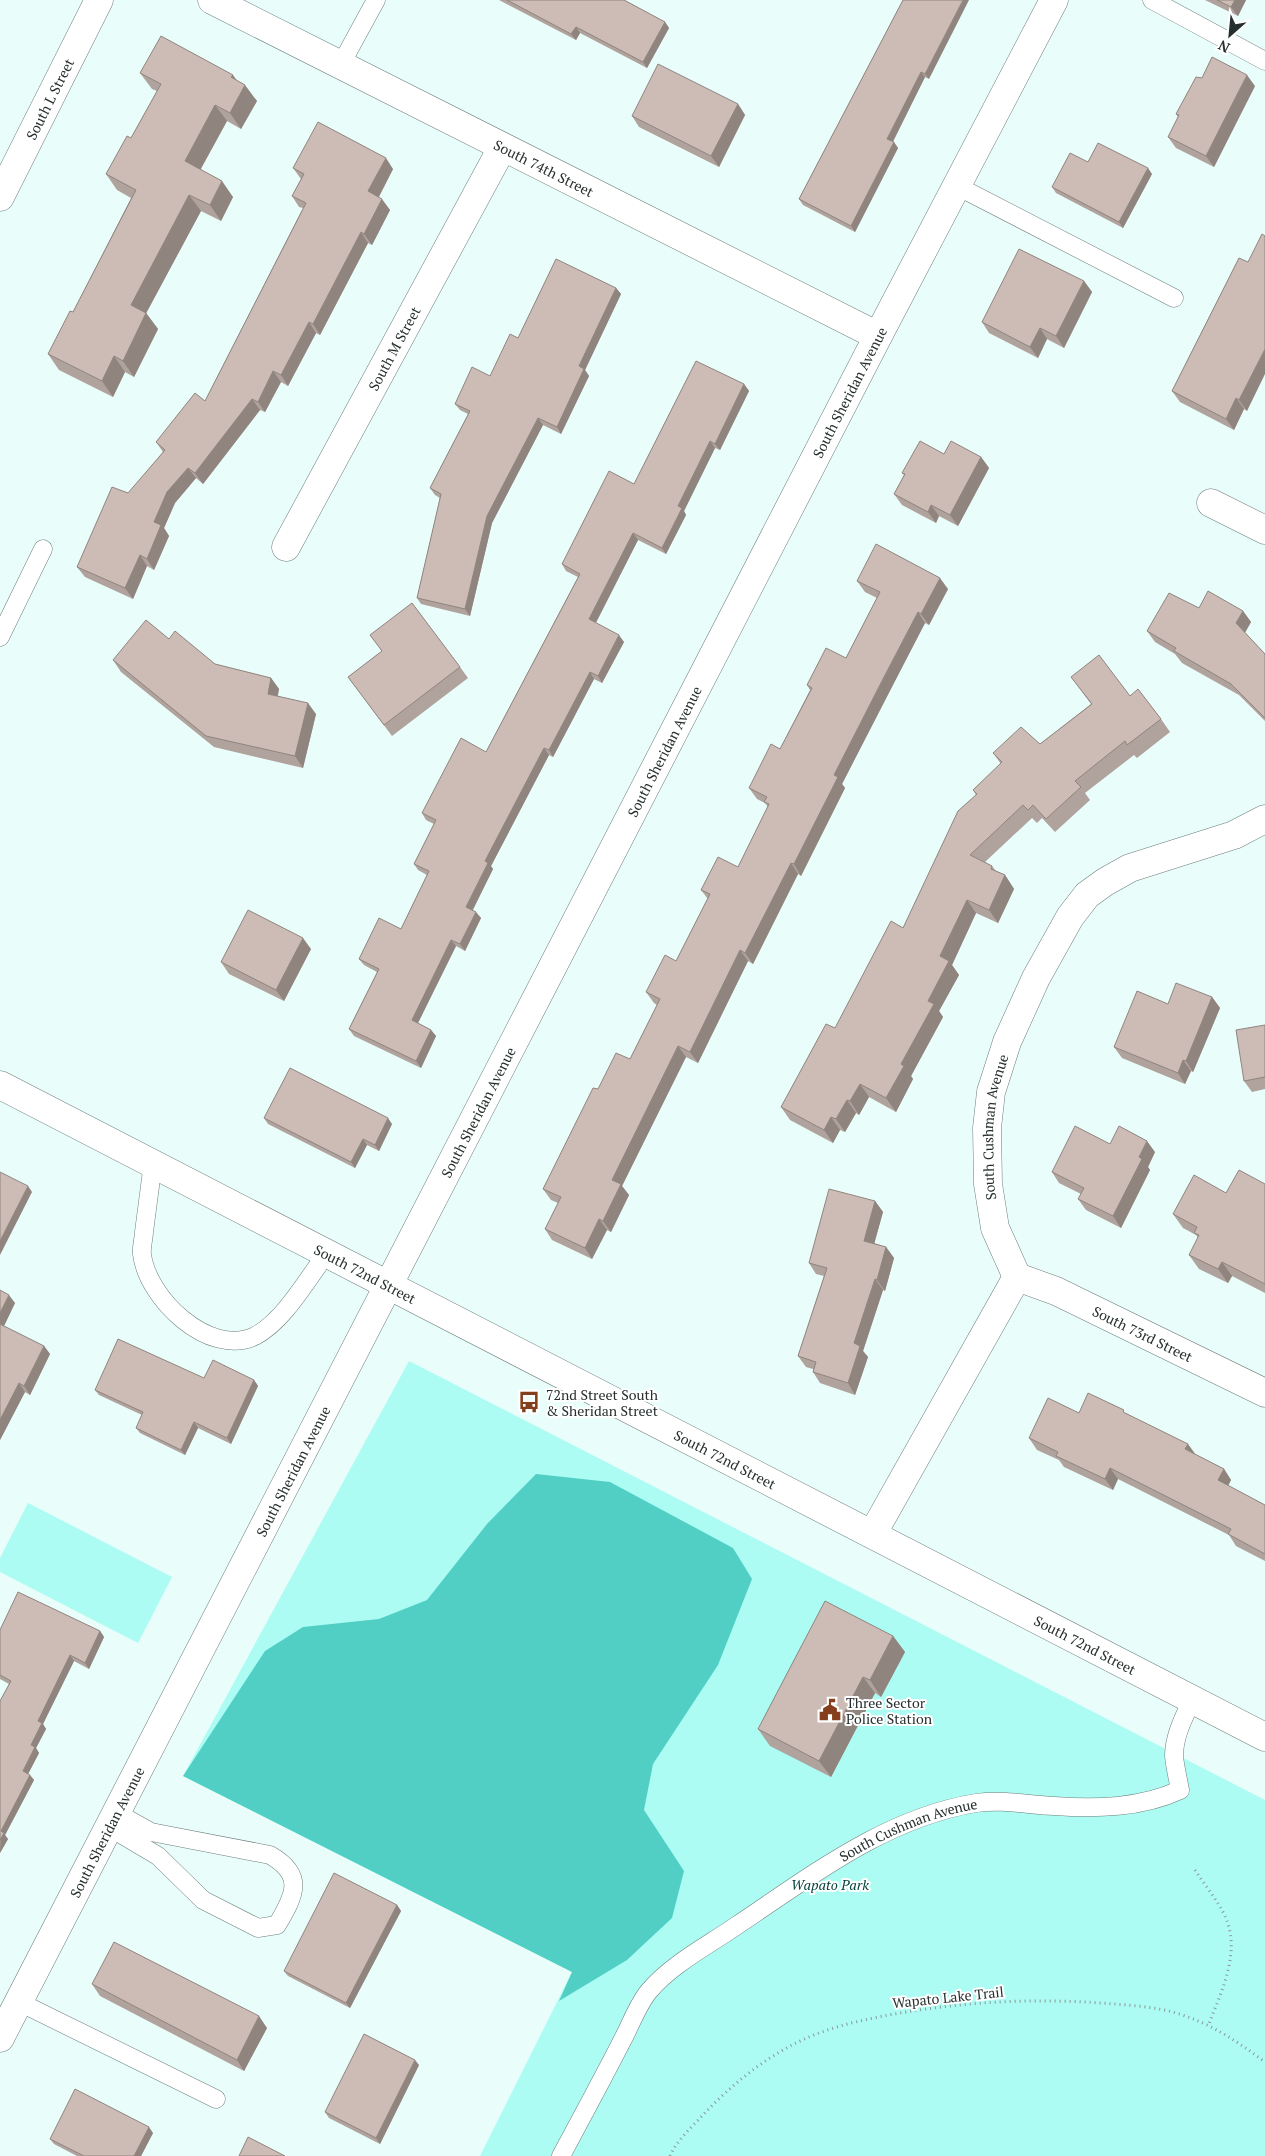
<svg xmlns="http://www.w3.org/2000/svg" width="1265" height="2156" viewBox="0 0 1265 2156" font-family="'PT Serif',serif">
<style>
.green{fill:#acfcf4}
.forest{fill:#51cfc4}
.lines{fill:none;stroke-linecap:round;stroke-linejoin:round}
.service-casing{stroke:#6c7e7c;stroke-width:19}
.minor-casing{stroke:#6c7e7c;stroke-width:29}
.tertiary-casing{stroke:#6c7e7c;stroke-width:29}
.primary-casing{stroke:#6c7e7c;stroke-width:29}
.path{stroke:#8a9896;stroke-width:3;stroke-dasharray:1 4;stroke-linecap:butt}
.service{stroke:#fff;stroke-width:18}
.minor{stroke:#fff;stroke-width:28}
.tertiary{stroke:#fff;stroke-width:28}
.primary{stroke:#fff;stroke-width:28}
.wall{fill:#b0a29c}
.shaded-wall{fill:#90847f}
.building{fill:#cdbcb5;stroke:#90847f}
.labels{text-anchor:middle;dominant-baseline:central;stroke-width:4;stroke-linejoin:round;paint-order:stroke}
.street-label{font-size:14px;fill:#272f2e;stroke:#fff}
.poi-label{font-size:14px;fill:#272f2e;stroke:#fff;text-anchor:start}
.park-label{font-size:14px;font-style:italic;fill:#05413d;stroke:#fff}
</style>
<rect width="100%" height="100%" fill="#e9fdfb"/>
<g class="green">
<polygon points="409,1361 1265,1800 1265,2156 480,2156 572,1972 183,1776"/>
<polygon points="28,1503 172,1577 138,1643 0,1572 0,1558"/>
</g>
<polygon class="forest" points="536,1474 610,1482 733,1548 752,1579 718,1665 653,1764 644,1810 684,1871 672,1918 627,1960 559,2001 572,1972 183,1776 265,1651 303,1627 379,1619 427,1600 487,1524"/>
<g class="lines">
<g class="service-casing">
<g id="service">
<polyline points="1152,0 1265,61"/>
<polyline points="340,66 376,0"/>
<polyline points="957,186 1174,298"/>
<polyline points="0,637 43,549"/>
<path d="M153,1163C150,1186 147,1209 144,1232C144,1238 141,1247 142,1254C147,1298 209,1358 255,1336C284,1321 308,1278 327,1253"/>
<path d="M109,1827L158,1856L203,1900L258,1928L277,1925C295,1895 305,1875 270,1855L151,1832L117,1813"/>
<polyline points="19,2002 216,2099"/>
<path id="s1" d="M561,2156C582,2117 603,2078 623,2039C631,2024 638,2004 649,1991C672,1964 707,1946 736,1926C811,1876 885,1818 976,1803C1002,1799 1029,1805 1054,1806C1096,1809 1141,1808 1180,1790C1178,1779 1175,1767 1174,1756C1174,1736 1184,1717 1192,1700"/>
</g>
</g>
<g class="minor-casing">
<g id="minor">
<path id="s2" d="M212,0L878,336"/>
<path id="s3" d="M0,197L99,0"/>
<polyline points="1211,503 1265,530"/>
<path id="s4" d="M286,547L502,148"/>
<path id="s5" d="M1017,1277L995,1228L988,1184L987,1128L991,1092L1007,1042L1036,978L1070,917L1087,895L1105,882L1130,868L1234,835L1265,819"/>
<path id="s6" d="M1017,1277L1056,1291L1265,1393"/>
<polyline points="873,1533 1017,1277"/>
</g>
</g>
<g class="tertiary-casing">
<g id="tertiary">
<path id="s7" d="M0,2038L878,336L1054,0"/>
</g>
</g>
<g class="primary-casing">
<g id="primary">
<path id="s8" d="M0,1085L1265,1737"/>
</g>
</g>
<g class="path">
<path d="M1195,1870C1204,1884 1215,1897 1223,1912C1243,1949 1222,1990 1208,2026"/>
<path d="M670,2156C677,2140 691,2128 703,2115C732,2084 769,2054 809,2037C835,2026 862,2020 889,2015C959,2002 1030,1998 1101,2003C1126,2005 1152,2006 1176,2013C1210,2023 1237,2041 1265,2062"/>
</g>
<use href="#service" class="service"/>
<use href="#minor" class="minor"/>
<use href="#tertiary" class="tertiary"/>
<use href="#primary" class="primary"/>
</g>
<g class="wall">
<polygon points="499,0 624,0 665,22 669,28 647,68 580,33 576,40"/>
<polygon points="903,0 929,79 925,77 893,142 898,148 855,232 803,205 799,199"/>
<polygon points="1205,0 1246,0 1238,16"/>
<polygon points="140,73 236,80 257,101 241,129 227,121 201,169 233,197 221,221 201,211 146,313 158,329 134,377 125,372 113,397 59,370 48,354 73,312 131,198 117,190 106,174 131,138 157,91 152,89"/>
<polygon points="1255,86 1214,167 1176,148 1168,137 1178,117 1176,114"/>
<polygon points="738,104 745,115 719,167 639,127 632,116"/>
<polygon points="1088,162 1152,174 1123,228 1056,193 1052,187"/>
<polygon points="293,168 393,169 379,197 390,210 372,245 368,243 320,335 316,333 288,386 281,382 265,412 260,410 203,484 196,478 175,503 164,528 169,536 154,570 147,566 133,599 85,577 77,567 163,452 156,442 205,401 303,208 299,207 292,196 301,179"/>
<polygon points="1239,258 1247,411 1244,409 1234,430 1180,402 1172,391"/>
<polygon points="1084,281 1092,292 1064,348 1047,339 1038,358 989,333 982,322"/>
<polygon points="616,288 621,294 585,370 589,376 561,434 543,425 492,523 470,616 421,604 417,598 440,498 435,495 430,488 468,414 460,410 455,404 490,376 518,338"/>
<polygon points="744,384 749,391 720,450 715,448 684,511 686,515 666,554 638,540 596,623 624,642 602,683 594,679 553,757 549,755 491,866 493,869 473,910 481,918 465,951 456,946 418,1023 431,1030 436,1036 421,1068 354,1036 349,1029 377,972 364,965 359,959 401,929 427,875 418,870 414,864 434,824 426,820 422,813 486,752 578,577 566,571 562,564 634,484"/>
<polygon points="944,454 981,457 989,468 958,526 939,516 936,523 902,505 894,494 904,475 902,473"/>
<polygon points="857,581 948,589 929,625 925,623 891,688 842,784 845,788 801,876 798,874 753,964 748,961 698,1063 686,1057 622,1186 629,1195 611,1232 607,1230 592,1259 552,1240 545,1229 558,1203 551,1200 543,1189 598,1089 630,1059 657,1005 654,1003 646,992 676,961 708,899 701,890 738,867 768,807 765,803 757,799 749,788 780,749 810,690 807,685 846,658 877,598 865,592"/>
<polygon points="1199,608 1243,611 1251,622 1245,633 1265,654 1265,721 1239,695 1182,663 1175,654 1155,642 1147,631"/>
<polygon points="370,635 460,667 468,678 392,736 348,677 382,651"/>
<polygon points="169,639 215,664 271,678 279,689 278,696 316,714 303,768 214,747 121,672 113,660"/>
<polygon points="1071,677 1130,696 1161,719 1170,732 1137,758 1134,755 1085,793 1090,800 1055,832 1042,818 1037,823 1032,818 985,862 992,866 996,871 1005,875 1014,889 998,923 976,913 952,965 959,975 939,1011 943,1017 911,1076 913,1079 896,1112 869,1097 859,1115 856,1113 845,1132 840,1130 833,1143 790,1120 781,1107 903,928 976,795 973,790 1001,764 993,753 1040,744 1091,704"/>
<polygon points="311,949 284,1001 229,974 221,962"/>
<polygon points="1212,997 1220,1008 1193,1072 1191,1071 1185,1084 1122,1058 1114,1047 1168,1004"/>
<polygon points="1265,1025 1265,1089 1252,1092 1244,1081"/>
<polygon points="264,1118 392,1124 379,1151 367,1145 355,1168 268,1124"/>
<polygon points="1155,1152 1148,1167 1150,1170 1121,1228 1086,1210 1078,1199 1081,1194 1059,1183 1052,1172"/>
<polygon points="1265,1184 1265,1293 1232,1276 1228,1283 1199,1269 1189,1255 1198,1238 1196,1235 1183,1228 1173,1214 1226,1193"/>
<polygon points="875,1201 883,1212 874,1243 886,1247 894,1258 885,1291 883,1290 863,1351 868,1357 855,1395 820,1383 813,1372 813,1369 806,1367 798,1356 824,1276 816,1274 809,1263"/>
<polygon points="0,1290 15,1303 4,1326 44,1346 50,1354 30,1395 25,1392 0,1440"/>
<polygon points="204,1378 254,1380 258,1386 231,1444 198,1428 185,1455 140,1433 136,1428 142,1415 99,1395 95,1390"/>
<polygon points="1079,1413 1126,1413 1195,1455 1224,1469 1231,1480 1228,1486 1265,1505 1265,1561 1236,1546 1229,1535 1118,1479 1113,1490 1064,1467 1059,1460 1037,1450 1029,1438"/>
<polygon points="0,1630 100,1631 104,1637 89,1669 74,1661 43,1724 46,1729 36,1748 39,1753 28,1774 34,1780 5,1835 8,1839 0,1853 0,1701 9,1684 0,1679"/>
<polygon points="893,1636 905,1652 881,1697 875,1693 831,1777 770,1746 758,1729"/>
<polygon points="397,1905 401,1911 350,2008 288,1976 284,1971"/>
<polygon points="92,1984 267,2028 244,2071 100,1996"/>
<polygon points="419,2065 380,2144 329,2118 325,2112"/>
<polygon points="153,2133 141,2156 77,2156 54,2144 50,2139"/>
</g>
<g class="shaded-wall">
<polygon points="963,0 969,0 929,79 925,74"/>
<polygon points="1235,0 1246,0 1238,16 1231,7"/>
<polygon points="665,22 669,28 647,68 643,62"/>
<polygon points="576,27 580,33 576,40 571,34"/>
<polygon points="921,72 925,77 891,145 887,139"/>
<polygon points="233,75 243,89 245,85 257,101 241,129 230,113 231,77"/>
<polygon points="1247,75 1255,86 1214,167 1206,156"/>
<polygon points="738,104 745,115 719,167 711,156"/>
<polygon points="215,105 227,121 196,177 185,161"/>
<polygon points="894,142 898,148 855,232 851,226"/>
<polygon points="386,158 393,169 376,202 368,191"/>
<polygon points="1148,168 1152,174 1123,228 1119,222"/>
<polygon points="222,181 233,197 221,221 210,205"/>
<polygon points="189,195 201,211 142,321 131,305"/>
<polygon points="382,199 390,210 372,245 364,234"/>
<polygon points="361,232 368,243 320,335 313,324"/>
<polygon points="1084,281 1092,292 1064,348 1056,336"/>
<polygon points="616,288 621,294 585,370 589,376 561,434 557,427 579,366"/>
<polygon points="146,313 158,329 134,377 123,361"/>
<polygon points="309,322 316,333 288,386 281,375"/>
<polygon points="1040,328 1047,339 1038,358 1030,347"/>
<polygon points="1265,349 1265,374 1247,411 1239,400"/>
<polygon points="114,356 125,372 113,397 102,381"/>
<polygon points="273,371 281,382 265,412 258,402"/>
<polygon points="744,384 749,391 720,450 715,444"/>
<polygon points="1236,398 1244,409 1234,430 1226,419"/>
<polygon points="252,399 260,410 203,484 195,473"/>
<polygon points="538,418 543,425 492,523 470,616 465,609 487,516"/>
<polygon points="710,441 715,448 684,511 686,515 666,554 662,548 678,506"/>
<polygon points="981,457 989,468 958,526 950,515"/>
<polygon points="188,468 196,478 175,503 164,528 169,536 154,570 147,559 154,522 167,492"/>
<polygon points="931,505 939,516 936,523 928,512"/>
<polygon points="633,533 638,540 594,626 589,619"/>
<polygon points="140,555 147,566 133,599 125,588"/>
<polygon points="940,578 948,589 929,625 921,614"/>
<polygon points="1243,611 1251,622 1244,634 1236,623"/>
<polygon points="918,612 925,623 842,784 845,788 801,876 794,864 834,775"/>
<polygon points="619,635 624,642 602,683 598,676"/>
<polygon points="590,672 594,679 553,757 549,750"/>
<polygon points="271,678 279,689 275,705 268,694"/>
<polygon points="308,703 316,714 303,768 295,756"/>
<polygon points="544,748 549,755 491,866 493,869 471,913 466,907 485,861"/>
<polygon points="791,863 798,874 753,964 745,953"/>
<polygon points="1005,875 1014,889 998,923 989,910"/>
<polygon points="967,900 976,913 952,965 959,975 939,1011 943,1017 911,1076 913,1079 896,1112 886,1098 928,1001 940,956"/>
<polygon points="476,912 481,918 465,951 460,944"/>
<polygon points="303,938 311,949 284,1001 276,990"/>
<polygon points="451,940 456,946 416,1027 412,1020"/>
<polygon points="740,950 748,961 698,1063 690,1052"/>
<polygon points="1212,997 1220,1008 1193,1072 1186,1061"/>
<polygon points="431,1030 436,1036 421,1068 416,1061"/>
<polygon points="678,1046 686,1057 622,1186 629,1195 611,1232 603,1221 612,1180"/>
<polygon points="1183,1060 1191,1071 1185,1084 1178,1073"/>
<polygon points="860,1084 869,1097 859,1115 850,1101"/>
<polygon points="847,1100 856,1113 845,1132 836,1119"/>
<polygon points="831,1117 840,1130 833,1143 824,1130"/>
<polygon points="388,1118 392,1124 379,1151 375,1145"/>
<polygon points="363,1139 367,1145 355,1168 351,1162"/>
<polygon points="1147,1141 1155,1152 1148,1167 1150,1170 1121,1228 1113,1216 1139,1157"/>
<polygon points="28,1186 32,1192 0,1255 0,1241"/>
<polygon points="875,1201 883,1212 872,1252 864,1241"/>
<polygon points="599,1219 607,1230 592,1259 585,1248"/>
<polygon points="886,1247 894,1258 885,1291 877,1280"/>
<polygon points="1222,1262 1232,1276 1228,1283 1218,1269"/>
<polygon points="875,1279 883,1290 863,1351 868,1357 855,1395 848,1383 854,1343"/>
<polygon points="9,1295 15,1303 2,1330 0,1328 0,1313"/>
<polygon points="44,1346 50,1354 30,1395 24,1386"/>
<polygon points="254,1380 258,1386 231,1444 227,1438"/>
<polygon points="19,1383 25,1392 0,1440 0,1420"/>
<polygon points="194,1422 198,1428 185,1455 181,1450"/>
<polygon points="1188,1444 1196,1455 1185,1449"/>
<polygon points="1110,1468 1118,1479 1113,1490 1105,1479"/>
<polygon points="1224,1469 1231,1480 1225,1491 1218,1480"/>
<polygon points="100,1631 104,1637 89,1669 85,1663"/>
<polygon points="893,1636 905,1652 881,1697 870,1680"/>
<polygon points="70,1655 74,1661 43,1724 46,1729 36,1748 39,1753 27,1776 23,1771 38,1721"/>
<polygon points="863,1677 875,1693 831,1777 819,1761"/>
<polygon points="30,1775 34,1780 5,1835 8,1839 0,1853 1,1831"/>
<polygon points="397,1905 401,1911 350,2008 346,2003"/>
<polygon points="259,2016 267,2028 244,2071 237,2060"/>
<polygon points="415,2060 419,2065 380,2144 376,2138"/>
<polygon points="149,2127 153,2133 141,2156 134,2156"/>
</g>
<g class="building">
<polygon points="507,0 624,0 665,22 643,62 576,27 571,34"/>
<polygon points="903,0 963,0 925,74 921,72 887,139 894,142 851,226 799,199"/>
<polygon points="1217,0 1235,0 1231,7"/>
<polygon points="161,36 233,75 231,77 245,85 230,113 215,105 185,161 222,181 210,205 189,195 131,305 146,313 123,361 114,356 102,381 48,354 70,311 73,312 136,190 106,174 127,136 131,138 161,84 140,73"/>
<polygon points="1212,57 1247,75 1206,156 1168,137 1179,115 1176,114 1196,77 1202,78"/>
<polygon points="658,64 738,104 711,156 632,116"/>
<polygon points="318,122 386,158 368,191 382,199 364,234 361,232 313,324 309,322 281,375 273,371 258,402 252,399 195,473 188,468 167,492 154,522 161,525 147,559 140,555 125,588 77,567 112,487 128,493 165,450 156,442 195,393 205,401 306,203 292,196 304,174 293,168"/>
<polygon points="1098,143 1148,168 1119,222 1052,187 1070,153 1088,162"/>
<polygon points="1262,234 1265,236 1265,349 1239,400 1236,398 1226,419 1172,391 1239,258 1248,262"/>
<polygon points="1019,249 1084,281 1056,336 1040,328 1030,347 982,322"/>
<polygon points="556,259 616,288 579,366 584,369 557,427 538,418 487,516 465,609 417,598 441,494 430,488 470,411 455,404 472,367 490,376 510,334 518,338"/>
<polygon points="696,361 744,384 715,444 710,441 678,506 682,508 662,548 633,533 589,619 619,635 598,676 590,672 549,750 544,748 485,861 488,863 466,907 476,912 460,944 451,940 412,1020 431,1030 416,1061 349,1029 379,969 359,959 379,918 401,929 429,871 414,864 436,820 422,813 461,738 486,752 580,574 562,564 609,471 634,484"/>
<polygon points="920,441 944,454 951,441 981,457 950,515 931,505 928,512 894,494 905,474 902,473"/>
<polygon points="876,544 940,578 921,614 918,612 884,677 834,775 838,777 794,864 791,863 745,953 740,950 690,1052 678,1046 612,1180 621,1184 603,1221 599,1219 585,1248 545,1229 561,1197 543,1189 593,1088 598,1089 616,1053 630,1059 660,999 646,992 665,955 676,961 710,894 701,890 718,857 738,867 769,804 764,802 767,797 749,788 771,744 780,749 812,688 807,685 826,648 846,658 880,592 857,581"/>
<polygon points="1208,591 1243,611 1236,623 1265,654 1265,718 1231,684 1174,651 1176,648 1147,631 1169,593 1199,608"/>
<polygon points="412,603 460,667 384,725 348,677 382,651 370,635"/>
<polygon points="146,620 169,639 175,631 215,664 271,678 268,694 308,703 295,756 206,736 113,660"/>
<polygon points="1099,655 1130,696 1138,689 1161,719 1127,745 1125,741 1075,781 1081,787 1046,819 1033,805 1028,810 1023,805 970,855 992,866 991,869 1005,875 989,910 967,900 940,956 949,961 928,1001 934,1004 901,1064 904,1066 886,1098 860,1084 850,1101 847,1100 836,1119 831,1117 824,1130 781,1107 826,1024 835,1028 891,921 903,928 958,811 977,794 973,790 1002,762 993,753 1021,727 1040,744 1092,704 1071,677"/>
<polygon points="248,910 303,938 276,990 221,962"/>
<polygon points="1176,983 1212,997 1186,1061 1183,1060 1178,1073 1114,1047 1137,991 1168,1004"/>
<polygon points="1265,1025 1265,1077 1244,1081 1236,1030"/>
<polygon points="290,1068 388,1118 375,1145 363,1139 351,1162 264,1118"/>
<polygon points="1075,1126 1110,1144 1119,1126 1147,1141 1139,1157 1142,1159 1113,1216 1078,1199 1084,1188 1052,1172"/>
<polygon points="1239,1170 1265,1184 1265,1284 1222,1262 1218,1269 1189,1255 1199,1235 1194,1233 1197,1227 1173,1214 1194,1175 1226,1193"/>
<polygon points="0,1172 28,1186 0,1241"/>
<polygon points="829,1189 875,1201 864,1241 886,1247 877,1280 875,1279 854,1343 860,1346 848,1383 813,1372 816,1362 798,1356 827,1268 809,1263"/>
<polygon points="0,1290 9,1295 0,1313"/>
<polygon points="0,1324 44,1346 24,1386 19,1383 0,1420"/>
<polygon points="118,1339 204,1378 213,1360 254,1380 227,1438 194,1422 181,1450 136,1428 143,1412 95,1390"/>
<polygon points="1088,1393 1124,1410 1123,1412 1188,1444 1185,1449 1224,1469 1218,1480 1265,1505 1265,1554 1228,1534 1231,1529 1110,1468 1105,1479 1056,1456 1058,1452 1029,1438 1048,1398 1079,1413"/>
<polygon points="18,1592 100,1631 85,1663 70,1655 38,1721 42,1723 31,1745 35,1747 23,1771 30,1775 1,1831 4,1833 0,1840 0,1701 11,1681 0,1675 0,1630"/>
<polygon points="825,1601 893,1636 870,1680 863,1677 819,1761 758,1729"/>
<polygon points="334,1873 397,1905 346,2003 284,1971"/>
<polygon points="114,1942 259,2016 237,2060 92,1984"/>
<polygon points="364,2034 415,2060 376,2138 325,2112"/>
<polygon points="75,2089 149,2127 134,2156 84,2156 50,2139"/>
<polygon points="248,2137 285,2156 239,2156"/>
</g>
<defs>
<g id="bus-bare" transform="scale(1.725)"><path d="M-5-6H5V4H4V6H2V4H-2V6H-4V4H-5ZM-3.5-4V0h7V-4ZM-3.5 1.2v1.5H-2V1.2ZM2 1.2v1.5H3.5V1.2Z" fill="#863f1d" stroke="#fff" stroke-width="2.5" paint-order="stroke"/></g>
<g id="civic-bare" transform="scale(1.725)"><path d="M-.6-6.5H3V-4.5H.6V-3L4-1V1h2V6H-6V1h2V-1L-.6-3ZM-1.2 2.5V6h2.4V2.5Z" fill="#863f1d" stroke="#fff" stroke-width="2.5" paint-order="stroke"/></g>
</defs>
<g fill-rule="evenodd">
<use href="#bus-bare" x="529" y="1402"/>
<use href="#civic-bare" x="830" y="1710"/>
</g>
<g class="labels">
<g class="street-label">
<text stroke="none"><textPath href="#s3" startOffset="110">South L Street</textPath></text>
<text stroke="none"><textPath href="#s2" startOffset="372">South 74th Street</textPath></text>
<text stroke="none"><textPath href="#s4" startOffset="226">South M Street</textPath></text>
<text stroke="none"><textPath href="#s7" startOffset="1852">South Sheridan Avenue</textPath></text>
<text stroke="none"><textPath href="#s7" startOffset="1448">South Sheridan Avenue</textPath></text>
<text stroke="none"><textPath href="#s7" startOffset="1042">South Sheridan Avenue</textPath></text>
<text stroke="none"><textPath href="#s5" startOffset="156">South Cushman Avenue</textPath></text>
<text stroke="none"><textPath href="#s8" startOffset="411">South 72nd Street</textPath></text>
<text stroke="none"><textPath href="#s6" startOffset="138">South 73rd Street</textPath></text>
<text stroke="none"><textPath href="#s8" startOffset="816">South 72nd Street</textPath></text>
<text stroke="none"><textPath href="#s7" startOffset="638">South Sheridan Avenue</textPath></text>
<text stroke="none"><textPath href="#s8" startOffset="1221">South 72nd Street</textPath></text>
<text stroke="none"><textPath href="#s7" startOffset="232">South Sheridan Avenue</textPath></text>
<text stroke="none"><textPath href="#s1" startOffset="495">South Cushman Avenue</textPath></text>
<text transform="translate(948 1997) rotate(-6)">Wapato Lake Trail</text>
</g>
<g class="poi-label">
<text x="546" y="1394">72nd Street South<tspan x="546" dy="16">&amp; Sheridan Street</tspan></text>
<text x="846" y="1702">Three Sector<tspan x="846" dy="16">Police Station</tspan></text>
</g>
<g class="park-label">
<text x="830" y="1884">Wapato Park</text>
</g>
</g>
<g transform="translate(1230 35) rotate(207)" stroke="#ffffff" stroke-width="4" paint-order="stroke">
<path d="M0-4L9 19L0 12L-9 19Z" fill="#272f2e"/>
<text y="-8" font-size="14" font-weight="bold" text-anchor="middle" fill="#272f2e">N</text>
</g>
</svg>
